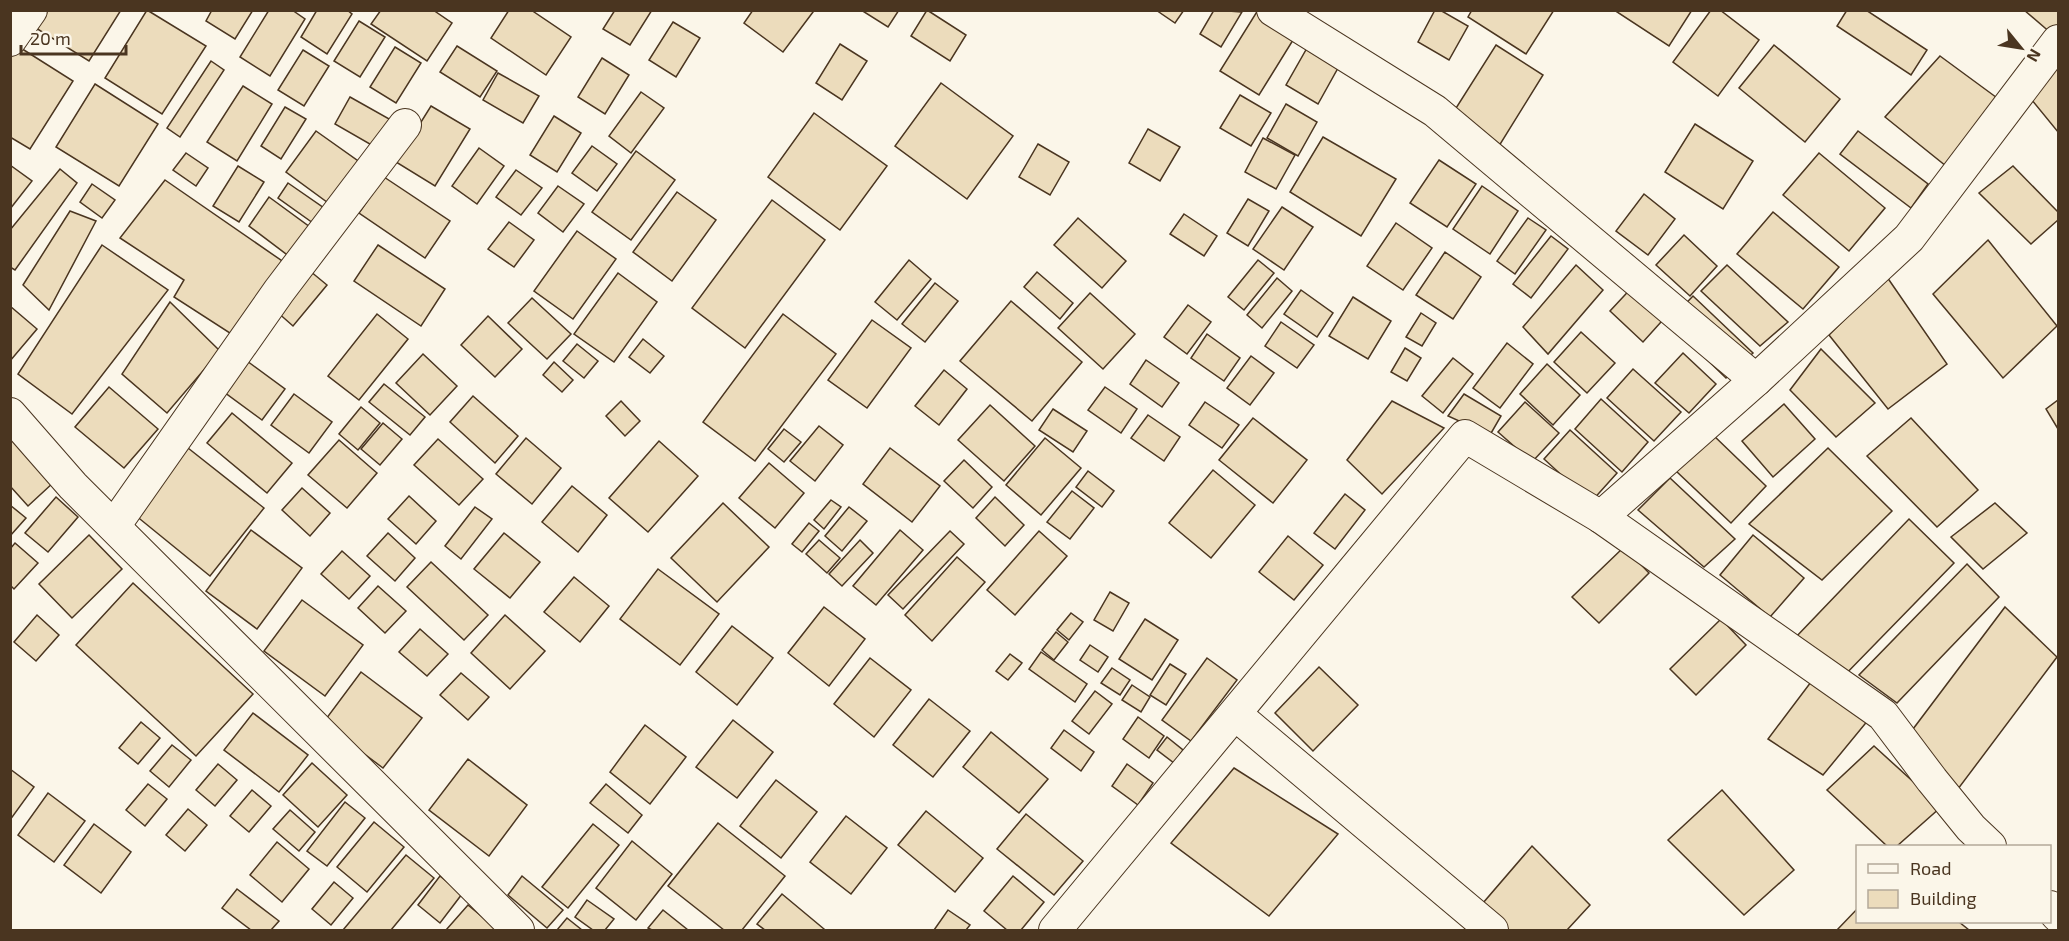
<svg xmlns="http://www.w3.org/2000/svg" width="2069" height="941" viewBox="0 0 2069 941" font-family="'Exo 2',sans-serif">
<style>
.building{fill:#ecdcbc;stroke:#4a3520;stroke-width:1.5}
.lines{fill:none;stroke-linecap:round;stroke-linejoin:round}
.street-casing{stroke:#4a3520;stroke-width:34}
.street{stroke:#fbf6e9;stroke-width:32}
</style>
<rect width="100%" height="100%" fill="#fbf6e9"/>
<g class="building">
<polygon points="40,10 121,10 89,61 31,25"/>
<polygon points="147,10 206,46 162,114 105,78"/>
<polygon points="212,10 253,10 235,39 206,21"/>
<polygon points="269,10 292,10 305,19 270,76 240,57"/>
<polygon points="317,10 347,10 352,14 327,54 301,37"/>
<polygon points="381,10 433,10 452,23 427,61 371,24"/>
<polygon points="509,10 531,10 571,37 546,75 491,38"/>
<polygon points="615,10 652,10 630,45 603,29"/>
<polygon points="753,10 811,10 813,12 783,52 744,23"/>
<polygon points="861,10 899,10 888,27"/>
<polygon points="927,10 966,35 950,61 911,36"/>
<polygon points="1156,10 1184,10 1175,23"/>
<polygon points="1214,10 1242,12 1221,47 1200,34"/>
<polygon points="1258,10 1298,32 1259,95 1220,71"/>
<polygon points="1435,10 1440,10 1468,26 1449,60 1418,42"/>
<polygon points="1472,10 1554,10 1526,54 1468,17"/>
<polygon points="1614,10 1692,10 1669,46"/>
<polygon points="1711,10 1720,10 1759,40 1718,96 1673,62"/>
<polygon points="1847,10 1866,10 1927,50 1911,75 1837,26"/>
<polygon points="2024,10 2058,10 2058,27 2052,34"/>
<polygon points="359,21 385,37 360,77 334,61"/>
<polygon points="673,22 700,38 676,77 649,60"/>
<polygon points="1311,41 1343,59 1318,104 1286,85"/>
<polygon points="840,44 867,61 842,100 816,83"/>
<polygon points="16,45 73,81 30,149 10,137 10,54"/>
<polygon points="1496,45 1543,75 1499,146 1451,116"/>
<polygon points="1774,45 1840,99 1805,142 1739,88"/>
<polygon points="457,46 497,71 480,97 440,72"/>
<polygon points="395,47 421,63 396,103 370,87"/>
<polygon points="303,50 329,66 304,106 278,90"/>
<polygon points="1940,56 2004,103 1946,166 1885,117"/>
<polygon points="2058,57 2058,132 2027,94"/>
<polygon points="602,58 629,75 605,114 578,97"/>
<polygon points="211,61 224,70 180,137 167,128"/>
<polygon points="498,73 539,96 523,123 483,100"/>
<polygon points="941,83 1013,136 967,199 895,146"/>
<polygon points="95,84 158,124 119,186 56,147"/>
<polygon points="243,86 272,104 237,161 207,142"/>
<polygon points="641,92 664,108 631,153 609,136"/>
<polygon points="1240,95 1271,113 1251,146 1220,128"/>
<polygon points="350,97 391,120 375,147 335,124"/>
<polygon points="1286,104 1317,122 1298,156 1267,138"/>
<polygon points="431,106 470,129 435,186 396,162"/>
<polygon points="285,107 306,119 281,159 261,146"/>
<polygon points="814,113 887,166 840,230 768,177"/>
<polygon points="554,116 581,133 557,172 530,155"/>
<polygon points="1695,124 1753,161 1723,209 1665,172"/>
<polygon points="1148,129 1180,147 1160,181 1129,163"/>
<polygon points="316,131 361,163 331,205 286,172"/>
<polygon points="1858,131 1928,184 1911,208 1840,154"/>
<polygon points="1323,137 1396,179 1361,236 1290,192"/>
<polygon points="1263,138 1295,155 1276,189 1245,172"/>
<polygon points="1038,144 1069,162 1050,195 1019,177"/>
<polygon points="592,146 617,164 597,191 572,173"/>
<polygon points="479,148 504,166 477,204 452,186"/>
<polygon points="636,151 675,180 631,240 592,212"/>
<polygon points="186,153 208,168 196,186 173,170"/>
<polygon points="1819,153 1885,208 1849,251 1783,195"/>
<polygon points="1439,160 1476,184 1447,227 1410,203"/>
<polygon points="10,165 32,181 10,209"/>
<polygon points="238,166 264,182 239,222 213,206"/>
<polygon points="2013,166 2058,212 2058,220 2031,244 1979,193"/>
<polygon points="60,169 77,183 15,270 10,267 10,230"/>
<polygon points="516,170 542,188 521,215 496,197"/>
<polygon points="384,177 450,221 425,258 359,213"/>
<polygon points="165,180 288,265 236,337 174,297 184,280 120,238"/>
<polygon points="288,183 324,208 313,223 278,198"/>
<polygon points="92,184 115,200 102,218 80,202"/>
<polygon points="558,186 584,204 563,232 538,213"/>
<polygon points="1482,186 1518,211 1490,254 1453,229"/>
<polygon points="677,192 716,220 672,281 633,252"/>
<polygon points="1644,194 1675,219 1648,255 1616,231"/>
<polygon points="269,197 314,230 294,260 249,226"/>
<polygon points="1248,199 1269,211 1248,246 1227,233"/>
<polygon points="772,200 825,240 745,348 692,308"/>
<polygon points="1282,207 1313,227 1284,270 1253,249"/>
<polygon points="70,211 96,221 49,310 23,285"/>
<polygon points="1773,212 1839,267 1803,309 1737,254"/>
<polygon points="1184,214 1217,236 1204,256 1170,234"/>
<polygon points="1078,218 1126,261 1102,288 1054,245"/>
<polygon points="1528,218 1546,230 1515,274 1497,261"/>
<polygon points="509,222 534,240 514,267 488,249"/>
<polygon points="1396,223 1432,248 1403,290 1367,266"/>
<polygon points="577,231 616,259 573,319 534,291"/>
<polygon points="1684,235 1717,266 1690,296 1656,265"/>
<polygon points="1551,236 1568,249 1531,298 1513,284"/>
<polygon points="1988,240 2057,326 2003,378 1933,294"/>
<polygon points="102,245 168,290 72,414 18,374"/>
<polygon points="378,245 445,289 421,326 354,281"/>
<polygon points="1445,252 1481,277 1453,319 1416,295"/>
<polygon points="909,260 931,279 897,320 875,302"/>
<polygon points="1258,260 1274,273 1244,310 1228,297"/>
<polygon points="1576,265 1603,290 1548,354 1523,327"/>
<polygon points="1727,265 1788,322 1760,346 1701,291"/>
<polygon points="310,271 327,285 293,326 276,311"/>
<polygon points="1037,272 1073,303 1060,319 1024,287"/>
<polygon points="618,273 657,302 614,362 574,334"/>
<polygon points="1887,277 1947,364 1888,409 1829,335"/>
<polygon points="1277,278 1292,291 1262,328 1247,315"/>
<polygon points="1637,282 1670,312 1643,342 1610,311"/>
<polygon points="935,283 958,301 925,342 902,324"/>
<polygon points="1301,290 1333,313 1317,337 1284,314"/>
<polygon points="1090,293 1135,334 1103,369 1058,328"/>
<polygon points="1693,296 1753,353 1726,378 1668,322"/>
<polygon points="1353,297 1391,321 1368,359 1329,336"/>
<polygon points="532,298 571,334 547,359 508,323"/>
<polygon points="1011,301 1082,362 1032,421 960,361"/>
<polygon points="170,302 220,351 167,413 122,374"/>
<polygon points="1188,305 1211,322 1187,354 1164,337"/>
<polygon points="10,306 37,329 10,361"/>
<polygon points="1421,313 1436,323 1422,346 1406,337"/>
<polygon points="377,314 408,339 359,400 328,376"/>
<polygon points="783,314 836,354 755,461 703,422"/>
<polygon points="488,316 522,349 495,377 461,345"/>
<polygon points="872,320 911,348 867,408 828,380"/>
<polygon points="1281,322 1314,345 1297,368 1265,346"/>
<polygon points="1581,332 1615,363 1587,393 1554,362"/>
<polygon points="1207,334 1240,358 1224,381 1191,358"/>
<polygon points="643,339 664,356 650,373 629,357"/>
<polygon points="1507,343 1533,364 1500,408 1473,388"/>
<polygon points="577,344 598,361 584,378 563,361"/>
<polygon points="1405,348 1421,358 1407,381 1391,372"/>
<polygon points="1821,349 1875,403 1836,437 1790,390"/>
<polygon points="1683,353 1716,384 1689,413 1655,383"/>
<polygon points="423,354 457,386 430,415 396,383"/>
<polygon points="1251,356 1274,373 1250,405 1227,388"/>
<polygon points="1453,358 1473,374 1443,413 1422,396"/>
<polygon points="1146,360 1179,383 1162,407 1130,384"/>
<polygon points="247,361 285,389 262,420 224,392"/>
<polygon points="554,362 573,380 562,392 543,375"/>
<polygon points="1547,364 1580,395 1553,425 1520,394"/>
<polygon points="1633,369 1681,412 1654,441 1607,398"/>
<polygon points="944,370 967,389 939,425 915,406"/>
<polygon points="384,384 425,417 410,435 369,402"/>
<polygon points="109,387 158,429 124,468 75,427"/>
<polygon points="1105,387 1137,409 1121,433 1088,410"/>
<polygon points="294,394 332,422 309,453 271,425"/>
<polygon points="1464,394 1501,416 1490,435 1448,416"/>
<polygon points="473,396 518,436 495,463 450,422"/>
<polygon points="1601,399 1648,442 1622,472 1575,429"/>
<polygon points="2058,400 2058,429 2046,409"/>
<polygon points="621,401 640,421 625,436 606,416"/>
<polygon points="1392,401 1444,428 1382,494 1347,460"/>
<polygon points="1205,402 1239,425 1222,448 1189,425"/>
<polygon points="1525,402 1559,433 1532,462 1498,432"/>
<polygon points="1784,404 1815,439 1773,477 1742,441"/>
<polygon points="990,405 1035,446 1004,481 958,440"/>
<polygon points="361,407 380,423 358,450 339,434"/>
<polygon points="1053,409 1087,431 1073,452 1039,430"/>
<polygon points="232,413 292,463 267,493 207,443"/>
<polygon points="1148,415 1180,437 1164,461 1131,438"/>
<polygon points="1253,418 1307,460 1273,503 1219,460"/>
<polygon points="1911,418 1978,490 1937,527 1867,456"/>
<polygon points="383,423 402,439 380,465 361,449"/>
<polygon points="819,426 843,445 815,481 790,461"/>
<polygon points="784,429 801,442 784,462 768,449"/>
<polygon points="1570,430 1617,473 1591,502 1544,459"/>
<polygon points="1712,434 1766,486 1731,523 1676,471"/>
<polygon points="13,437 54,482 28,506 10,486 10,439"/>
<polygon points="526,438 561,468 532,504 496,474"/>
<polygon points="1045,438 1081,468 1041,515 1006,485"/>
<polygon points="438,439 483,479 459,505 414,465"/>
<polygon points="339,440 377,473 347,508 308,475"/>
<polygon points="659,441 698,476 648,532 609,498"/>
<polygon points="188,448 264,508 210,576 135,515"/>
<polygon points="890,448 940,486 912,522 863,484"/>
<polygon points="1828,448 1892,511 1822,580 1749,524"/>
<polygon points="964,460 992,487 973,508 944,481"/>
<polygon points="769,463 804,493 775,528 739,498"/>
<polygon points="1213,470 1255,505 1211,558 1169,523"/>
<polygon points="1088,471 1114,491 1102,507 1076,487"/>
<polygon points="1670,478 1735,539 1704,567 1638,510"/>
<polygon points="572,486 607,515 578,552 542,522"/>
<polygon points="302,488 330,513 310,536 282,510"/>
<polygon points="1072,491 1094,508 1070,539 1047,522"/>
<polygon points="1345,494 1365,510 1335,549 1314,533"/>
<polygon points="409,496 436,521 416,544 388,519"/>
<polygon points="56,497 78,517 48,552 25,533"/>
<polygon points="995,497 1024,525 1005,546 976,518"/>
<polygon points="831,500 841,507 824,529 814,520"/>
<polygon points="723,503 769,547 717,602 671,558"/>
<polygon points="1995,503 2027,533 1983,569 1951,537"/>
<polygon points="10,505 26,518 10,536"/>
<polygon points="475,507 492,519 461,559 445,546"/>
<polygon points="849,507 867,521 842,551 825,536"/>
<polygon points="1909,519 1954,563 1839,681 1795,638"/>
<polygon points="809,523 819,531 802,552 792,544"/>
<polygon points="251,530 302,568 257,629 206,591"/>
<polygon points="900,530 923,550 876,605 853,586"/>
<polygon points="950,531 964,544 903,609 888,595"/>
<polygon points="1039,531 1067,556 1015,615 987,590"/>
<polygon points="388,533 415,558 395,581 367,556"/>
<polygon points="504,533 540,562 510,598 474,569"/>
<polygon points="89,535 122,569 72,618 39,584"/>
<polygon points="1753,535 1804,578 1770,617 1720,575"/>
<polygon points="1288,536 1323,565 1294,600 1259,572"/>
<polygon points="819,540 840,558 827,573 806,554"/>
<polygon points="860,540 873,553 842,586 829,574"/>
<polygon points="15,543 38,563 14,589 10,585 10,549"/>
<polygon points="1624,547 1649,573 1599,623 1572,597"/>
<polygon points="342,551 370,576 349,599 321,574"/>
<polygon points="957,557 985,582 932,641 905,615"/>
<polygon points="431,562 488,615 464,640 407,587"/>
<polygon points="1967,564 1999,597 1897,703 1859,675"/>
<polygon points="658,569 719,614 680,665 620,619"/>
<polygon points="574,577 609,606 580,642 544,612"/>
<polygon points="133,583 253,694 196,756 76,645"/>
<polygon points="378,586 406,611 385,633 358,608"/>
<polygon points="1110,592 1129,603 1113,631 1094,620"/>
<polygon points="302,600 363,645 325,696 264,651"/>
<polygon points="824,607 865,639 829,686 788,653"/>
<polygon points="2005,607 2057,657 1958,789 1904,741"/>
<polygon points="1071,613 1083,622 1069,640 1057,630"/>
<polygon points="37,615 59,635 36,661 14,642"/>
<polygon points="505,615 545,651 510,689 471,653"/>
<polygon points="1145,619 1178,640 1152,680 1119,659"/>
<polygon points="1721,619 1746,645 1696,695 1670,669"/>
<polygon points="732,626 773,658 737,705 696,672"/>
<polygon points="420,629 448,654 427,676 399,652"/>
<polygon points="1056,632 1068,642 1054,660 1042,650"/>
<polygon points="1090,645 1108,657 1098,672 1080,660"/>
<polygon points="1041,652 1087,684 1075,702 1029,669"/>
<polygon points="1010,654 1022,663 1008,680 996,671"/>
<polygon points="870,658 911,690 874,737 834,704"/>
<polygon points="1207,658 1237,680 1191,741 1162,720"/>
<polygon points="1170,664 1186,674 1166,705 1150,695"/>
<polygon points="1319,667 1358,705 1313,751 1275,713"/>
<polygon points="1112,668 1130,680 1120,695 1101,683"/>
<polygon points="361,672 422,718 383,768 323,723"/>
<polygon points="461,673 489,697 468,720 440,695"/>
<polygon points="1814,678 1874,713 1823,775 1768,739"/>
<polygon points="1132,685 1150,697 1141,712 1122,700"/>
<polygon points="1095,691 1112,704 1089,734 1072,721"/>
<polygon points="929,699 970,731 933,777 893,745"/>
<polygon points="253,713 308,755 279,792 224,750"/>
<polygon points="1138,717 1164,736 1149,758 1123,739"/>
<polygon points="733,720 773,752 737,798 696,767"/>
<polygon points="141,722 160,738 138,764 119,748"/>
<polygon points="645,725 686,757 650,804 610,772"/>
<polygon points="1064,730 1094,752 1081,771 1051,748"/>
<polygon points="991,732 1048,779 1019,813 963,767"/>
<polygon points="1167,737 1183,750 1174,763 1157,750"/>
<polygon points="172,745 191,760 169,787 150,771"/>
<polygon points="1874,746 1941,807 1897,846 1887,846 1827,790"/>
<polygon points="468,759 527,805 489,856 429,810"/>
<polygon points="312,763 347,795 318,827 283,795"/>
<polygon points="218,764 237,780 215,806 196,790"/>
<polygon points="1127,764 1153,783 1138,805 1112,786"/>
<polygon points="1234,768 1338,834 1269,916 1171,843"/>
<polygon points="10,769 34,787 10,820"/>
<polygon points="776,780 817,812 781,858 740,826"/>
<polygon points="148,784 167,799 145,826 126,810"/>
<polygon points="606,784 642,815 628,833 590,803"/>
<polygon points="252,790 271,806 249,832 230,816"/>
<polygon points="1722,790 1794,870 1744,915 1668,840"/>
<polygon points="48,793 85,821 54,862 18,835"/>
<polygon points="345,802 365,818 327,866 307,851"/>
<polygon points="188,809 207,825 185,851 166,835"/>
<polygon points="290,810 315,832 299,851 273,829"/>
<polygon points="926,811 983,858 955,892 898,845"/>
<polygon points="1026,814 1083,861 1054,895 997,849"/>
<polygon points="846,816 887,848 851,894 810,862"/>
<polygon points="374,822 404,847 367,892 337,867"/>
<polygon points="718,823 785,876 742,930 724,930 668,886"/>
<polygon points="94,824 131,852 101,893 64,865"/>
<polygon points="593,824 619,845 568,908 542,887"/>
<polygon points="632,841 672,874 636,920 596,888"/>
<polygon points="277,842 309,869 282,902 250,875"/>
<polygon points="1532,846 1590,905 1567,930 1501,930 1477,910"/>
<polygon points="406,855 434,878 391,930 343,930"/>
<polygon points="440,876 462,894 440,923 418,905"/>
<polygon points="522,876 563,910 547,928 508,895"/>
<polygon points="1013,876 1044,902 1021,930 1007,930 984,911"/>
<polygon points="334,882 353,898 331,925 312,909"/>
<polygon points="237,889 279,921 271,930 251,930 222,908"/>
<polygon points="782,894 824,929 823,930 765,930 757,924"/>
<polygon points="587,900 614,919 605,930 593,930 575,917"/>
<polygon points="468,905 498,930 446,930"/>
<polygon points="1858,908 1858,922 1959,922 1969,930 1837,930"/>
<polygon points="663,910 688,930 652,930 648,928"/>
<polygon points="948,910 970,925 966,930 934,930"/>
<polygon points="567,918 582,930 557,930"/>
</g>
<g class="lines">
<g class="street-casing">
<g id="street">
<polyline points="1273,10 1435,111 1756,380"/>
<polyline points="10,40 31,10"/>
<polyline points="10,414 73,486 518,930"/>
<polyline points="1601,517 1756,380 1909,238 2058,41"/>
<polyline points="114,526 279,291 405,125"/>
<polyline points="1235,714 1492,930"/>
<polyline points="2050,907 2058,916"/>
<polyline points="1055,930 1465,436 1601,517 1883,715 1932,780 1971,828 1990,846"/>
</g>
</g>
<use href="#street" class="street"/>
</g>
<rect width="2069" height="941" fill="none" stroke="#4a3520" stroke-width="24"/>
<rect x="1856" y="845" width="195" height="78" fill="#fbf6e9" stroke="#b4a999" stroke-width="1.5"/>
<rect x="1868" y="864" width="30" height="9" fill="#fbf6e9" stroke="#b4a999" stroke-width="1.5"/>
<text x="1910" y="875" font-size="18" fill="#4a3520">Road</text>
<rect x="1868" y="890" width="30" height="18" fill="#ecdcbc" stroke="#b4a999" stroke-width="1.5"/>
<text x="1910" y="905" font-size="18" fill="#4a3520">Building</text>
<g transform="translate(2021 48) rotate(120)" stroke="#fbf6e9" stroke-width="4.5" paint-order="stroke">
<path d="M0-4.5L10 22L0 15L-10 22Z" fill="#4a3520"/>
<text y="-9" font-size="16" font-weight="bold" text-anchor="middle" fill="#4a3520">N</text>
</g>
<path d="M21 45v9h105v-9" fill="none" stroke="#4a3520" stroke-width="3"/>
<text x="30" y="45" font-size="18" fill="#4a3520" stroke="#fbf6e9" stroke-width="4.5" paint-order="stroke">20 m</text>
</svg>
